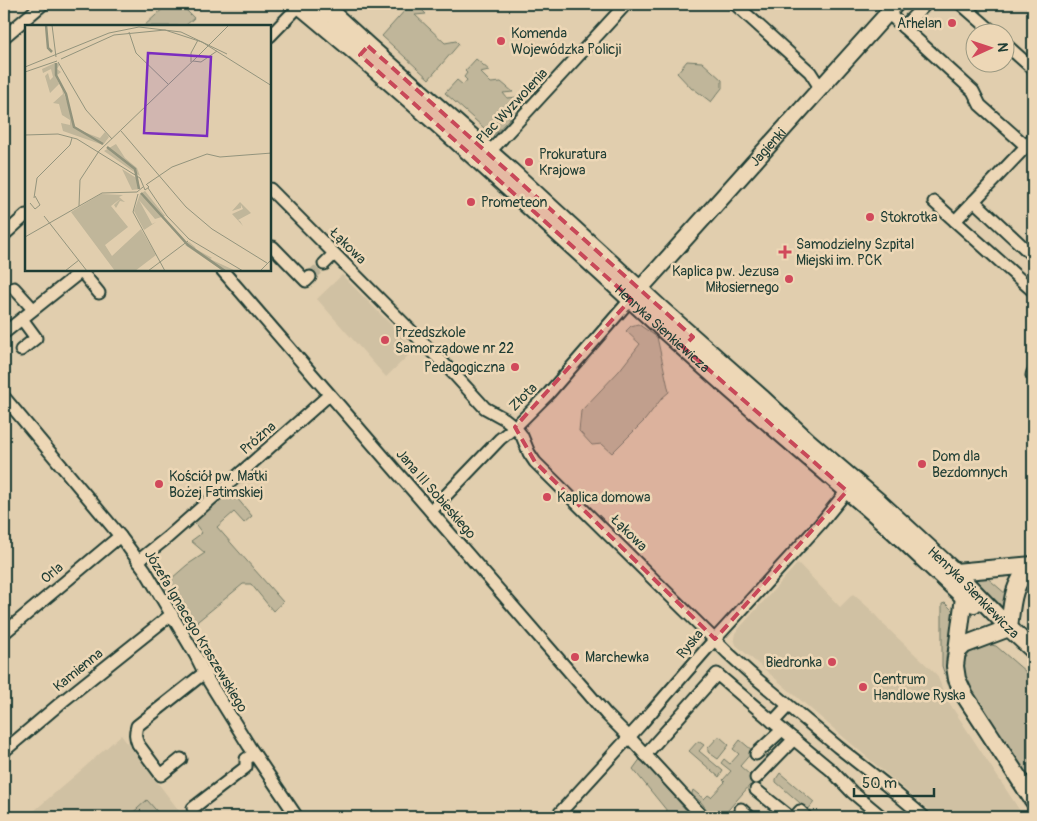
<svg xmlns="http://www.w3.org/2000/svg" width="1037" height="821" viewBox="0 0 1037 821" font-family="Pangolin,sans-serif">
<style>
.built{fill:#d0c1a3}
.green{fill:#c0b69a;stroke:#707a67}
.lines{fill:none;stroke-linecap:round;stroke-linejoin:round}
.minor-tunnel{stroke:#bab196;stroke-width:11;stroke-dasharray:11 5.5;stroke-linecap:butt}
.minor-casing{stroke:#1f3d34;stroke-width:15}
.tertiary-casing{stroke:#1f3d34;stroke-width:19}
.secondary-casing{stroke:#1f3d34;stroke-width:20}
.minor{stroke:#edd7b6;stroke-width:11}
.tertiary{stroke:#edd7b6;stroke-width:15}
.secondary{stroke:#edd7b6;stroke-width:16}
.marked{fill:#c84859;fill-opacity:0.2;stroke:#c84859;stroke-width:4;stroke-dasharray:10 6;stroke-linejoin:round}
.poi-dot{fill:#d1495b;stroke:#edd7b6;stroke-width:2}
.labels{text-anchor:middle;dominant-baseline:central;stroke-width:5;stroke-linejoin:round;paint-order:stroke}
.poi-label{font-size:14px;fill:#1f3d34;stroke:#edd7b6;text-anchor:start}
.street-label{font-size:14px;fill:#1f3d34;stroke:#edd7b6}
.inset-river{fill:none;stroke:#91937c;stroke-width:2.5}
.inset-road{fill:none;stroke:#93947d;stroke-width:1}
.view{fill:#7b2cbf;fill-opacity:0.15;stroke:#7b2cbf;stroke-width:2.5}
.inset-edge{fill:none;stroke:#1f3d34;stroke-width:2.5}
</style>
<rect width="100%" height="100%" fill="#e1ceae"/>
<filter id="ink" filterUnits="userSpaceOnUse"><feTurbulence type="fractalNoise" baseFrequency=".02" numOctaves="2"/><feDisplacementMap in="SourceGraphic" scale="10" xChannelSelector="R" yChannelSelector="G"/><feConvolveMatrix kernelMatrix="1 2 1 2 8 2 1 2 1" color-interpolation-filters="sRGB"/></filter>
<g filter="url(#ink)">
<g class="built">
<polygon points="342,275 415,349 386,377 317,299"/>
<polygon points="798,563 840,607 853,594 870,609 885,626 937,675 946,698 1024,817 937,817 736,645 734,638 735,633"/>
<polygon points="121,735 184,817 27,817 78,773"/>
</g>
<g class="green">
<polygon points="168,4 180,4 194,18 185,26 144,26"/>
<polygon points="411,6 420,8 426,14 415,15 445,43 456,41 459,44 429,79 382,36 407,8"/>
<polygon points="476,59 489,70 480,72 491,83 501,82 513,92 503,93 507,98 518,97 524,103 493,136 445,93 457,80 463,85 467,80 464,77 467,73 465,71"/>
<polygon points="687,61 702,62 722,80 722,88 711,102 694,89 692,89 677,73"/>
<polygon points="638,324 657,337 669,392 662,398 645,420 612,453 602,444 592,445 579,431 581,411 619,371 640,344 626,331 631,326"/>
<polygon points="226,485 252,516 244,523 234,512 217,527 283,602 273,611 251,584 243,584 187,630 164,585 187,565 205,553 191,541 202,533 190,517"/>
<polygon points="984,575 1007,595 1004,608 970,577"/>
<polygon points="945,603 956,614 946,656 946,668 950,683 961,702 1033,811 1033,817 958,703 948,684 942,666 942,604"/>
<polygon points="986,644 996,646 1026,672 1030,672 1033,675 1033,787 968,689 963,677 963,665 965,659 974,648"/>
<polygon points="718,737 720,737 729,745 718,759 708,752 708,748"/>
<polygon points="740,740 753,751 740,766 759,783 754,788 750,785 722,817 712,817 701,802 692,795 692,793 693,790 704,799 708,795 711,797 725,782 723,780 731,771 721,763 724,759 730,764 739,754 733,749"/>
<polygon points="698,741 704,745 699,751 723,771 719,777 689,751"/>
<polygon points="641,758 685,809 691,810 696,817 672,817 633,769"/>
<polygon points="780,773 814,802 808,810 776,782 776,779"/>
<polygon points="147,800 162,817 128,817"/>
</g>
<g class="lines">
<polyline class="minor-tunnel" points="310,277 324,264"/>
<g class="minor-casing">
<g id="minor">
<polyline points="735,4 810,72 821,89"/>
<polyline points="961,4 993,32"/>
<polyline points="888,13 973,91 980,105 1026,146"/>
<polyline points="903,27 926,4"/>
<polyline points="270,36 300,5"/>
<polyline points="4,37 43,4"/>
<polyline points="1004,43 1033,69"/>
<polyline points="1033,139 955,221 1033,291"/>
<polyline points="485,157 626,4"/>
<polyline points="270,189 454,374 485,408 505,419 515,427 522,436 529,453 535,462 728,653 751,674 838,747 885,784 924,817"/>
<polyline points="974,201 1033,256"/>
<polyline points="934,202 955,221"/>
<polyline points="4,235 26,215"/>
<polyline points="273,247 306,281 310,277"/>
<polyline points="324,264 334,254"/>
<polyline points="222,270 606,714 629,737 703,817"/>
<polyline points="81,271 99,293"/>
<polyline points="14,288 33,309"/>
<polyline points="4,333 83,270"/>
<polyline points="21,350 36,338 22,319"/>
<polyline points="1032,375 1033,372"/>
<polyline points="4,397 120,536 145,570 196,656 208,680 249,746 297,817"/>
<polyline points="431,511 500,439 515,427 549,393 631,299"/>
<polyline points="138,561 168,537 329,395"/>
<polyline points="4,633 120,536"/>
<polyline points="773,722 831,770 852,792 882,817"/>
<polyline points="4,751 63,701 172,614"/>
<polyline points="756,754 782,730"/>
<polyline points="645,755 717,674 773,722 788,706"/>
<path d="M181,759L161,775L138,744C135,737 135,733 137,726L204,673"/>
<polyline points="756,778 794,739"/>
<polyline points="756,790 790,817"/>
<polyline points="193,808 246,767 246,759 254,754"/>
<polyline points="741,809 750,817"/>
<polyline points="556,817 641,724 715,639 820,524 847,491"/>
<polyline points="795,817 800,811 806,817"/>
</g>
</g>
<g class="tertiary-casing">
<g id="tertiary">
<path id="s1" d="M640,289L896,4"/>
</g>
</g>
<g class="secondary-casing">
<g id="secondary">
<path id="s2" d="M298,4C425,109 544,221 666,332C730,390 796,447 862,503C897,533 930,566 964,597L974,604"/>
<path id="s3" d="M322,4L368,46L511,171L661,309L763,399L808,441L877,500L955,572L1009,628L1033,650"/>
<polyline points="955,572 1033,565"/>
<polyline points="964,597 955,666 957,679 965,696 1033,800"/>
<path d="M1009,628C1012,603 1012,586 1030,566"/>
<polyline points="957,652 964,645 1009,628"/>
</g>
</g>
<use href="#minor" class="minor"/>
<use href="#tertiary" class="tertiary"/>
<use href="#secondary" class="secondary"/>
</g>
</g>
<path class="marked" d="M368,46L693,337L683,347L847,491L715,639L535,462L515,427L631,299L360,55Z"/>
<g class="poi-dot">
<circle cx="952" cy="23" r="5"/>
<circle cx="501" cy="41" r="5"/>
<circle cx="529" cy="162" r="5"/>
<circle cx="471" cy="202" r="5"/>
<circle cx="870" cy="217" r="5"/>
<path d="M782.5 244.5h5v5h5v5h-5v5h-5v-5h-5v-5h5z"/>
<circle cx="789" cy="279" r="5"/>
<circle cx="385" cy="340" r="5"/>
<circle cx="515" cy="367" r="5"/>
<circle cx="922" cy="464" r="5"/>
<circle cx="159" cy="484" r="5"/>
<circle cx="547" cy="497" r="5"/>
<circle cx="575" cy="657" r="5"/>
<circle cx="832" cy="662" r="5"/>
<circle cx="863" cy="687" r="5"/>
</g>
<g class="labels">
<g class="poi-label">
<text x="942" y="23" text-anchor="end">Arhelan</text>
<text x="511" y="33">Komenda<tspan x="511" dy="16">Wojewódzka Policji</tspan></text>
<text x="539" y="154">Prokuratura<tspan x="539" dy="16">Krajowa</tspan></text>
<text x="481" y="202">Prometeon</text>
<text x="880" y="217">Stokrotka</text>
<text x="796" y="244">Samodzielny Szpital<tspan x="796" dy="16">Miejski im. PCK</tspan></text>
<text x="779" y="271" text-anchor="end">Kaplica pw. Jezusa<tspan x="779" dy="16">Miłosiernego</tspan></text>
<text x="395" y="332">Przedszkole<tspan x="395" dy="16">Samorządowe nr 22</tspan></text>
<text x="505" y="367" text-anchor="end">Pedagogiczna</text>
<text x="932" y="456">Dom dla<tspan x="932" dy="16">Bezdomnych</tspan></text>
<text x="169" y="476">Kościół pw. Matki<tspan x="169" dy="16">Bożej Fatimskiej</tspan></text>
<text x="557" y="497">Kaplica domowa</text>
<text x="585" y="657">Marchewka</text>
<text x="822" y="662" text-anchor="end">Biedronka</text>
<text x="873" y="679">Centrum<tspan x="873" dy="16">Handlowe Ryska</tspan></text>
</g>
<g class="street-label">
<text transform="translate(512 106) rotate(-47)">Plac Wyzwolenia</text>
<text stroke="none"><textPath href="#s1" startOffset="191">Jagienki</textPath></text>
<text transform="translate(348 246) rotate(45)">Łąkowa</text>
<text stroke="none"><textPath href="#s2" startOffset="488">Henryka Sienkiewicza</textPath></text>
<text transform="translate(523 397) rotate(-45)">Złota</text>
<text transform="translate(258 438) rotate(-41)">Próżna</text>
<text transform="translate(436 494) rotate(49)">Jana III Sobieskiego</text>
<text transform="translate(629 533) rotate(45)">Łąkowa</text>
<text transform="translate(52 573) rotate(-40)">Orla</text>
<text stroke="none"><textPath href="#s3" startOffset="878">Henryka Sienkiewicza</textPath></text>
<text transform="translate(196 631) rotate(59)">Józefa Ignacego Kraszewskiego</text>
<text transform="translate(690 644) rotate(-50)">Ryska</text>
<text transform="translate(78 670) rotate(-39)">Kamienna</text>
</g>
</g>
<g transform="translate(25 25)">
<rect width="246" height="246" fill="#e1ceae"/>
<path d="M30,38L35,39L32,44L36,47L31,51L34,59L25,68L20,51L23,48L25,55L28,52L26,44L18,48L17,44ZM37,64L39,68L51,104L75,113L80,107L84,112L78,120L38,106L36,98L45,100V95L37,90L34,79L28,78L38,69ZM91,119L100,133L112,143L115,151L79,126ZM97,144L113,154L115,164L107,165ZM120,166L140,191L130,194L114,175L127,199L131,197L119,205L109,186L115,169ZM76,169L98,170L94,172L100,177L95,176L91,183L89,180L95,174L86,181L103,202L80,220L87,231L116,204L131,230L110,246H90L46,187ZM215,177L226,188L213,195L215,196L218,201L207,189L218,184L216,180V183L207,186ZM163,217H164L170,222L171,224L187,233L185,234L211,246H201L194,242L198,246L160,220Z" fill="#c0b69a"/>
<path class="inset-river" d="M21,0L23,23L27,27M31,38V50L41,69L49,102L78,119M82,122L110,144L114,164M116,168L163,220L200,246"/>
<path class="inset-road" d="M27,0L31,32M104,7L111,28L143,59M36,34L89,10L140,5L177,17L247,61M170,34L204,0M168,36L176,37L192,26M33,37L61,85L87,114M166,37V28L173,15M0,42L84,8L114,2L156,7L202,29M0,47L32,36M96,106L161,182L187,204L242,238M0,110L33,109L52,114L115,153L120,165L124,162L121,159M74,126L171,33M12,153L45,120L47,113M122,159L147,142L182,129L195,132L247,128M123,163L142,191L164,214L218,246M113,169L108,187L140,246M9,173L12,153M5,178L10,184L15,180L10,171M54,181L55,155L74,126M19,191L62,246M0,212L77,168L112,167L118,162M40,246L54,235M123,246L163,216M235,246L247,234"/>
<path class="view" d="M123,28L186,32L182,111L119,108Z"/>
<rect width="246" height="246" class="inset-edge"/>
</g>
<rect width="1037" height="821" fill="none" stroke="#edd7b6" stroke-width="20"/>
<rect x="10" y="10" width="1017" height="801" fill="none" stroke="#1f3d34" stroke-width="2" filter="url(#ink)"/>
<g transform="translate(990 48) rotate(87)"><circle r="24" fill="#edd7b6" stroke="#9b9982"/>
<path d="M0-4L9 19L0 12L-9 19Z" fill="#d1495b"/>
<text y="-8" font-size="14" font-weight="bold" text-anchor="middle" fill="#1f3d34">N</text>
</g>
<path d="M854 788v8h80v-8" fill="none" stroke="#1f3d34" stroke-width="2.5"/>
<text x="862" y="788" font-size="15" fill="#1f3d34" stroke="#edd7b6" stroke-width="4" paint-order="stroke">50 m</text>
</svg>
